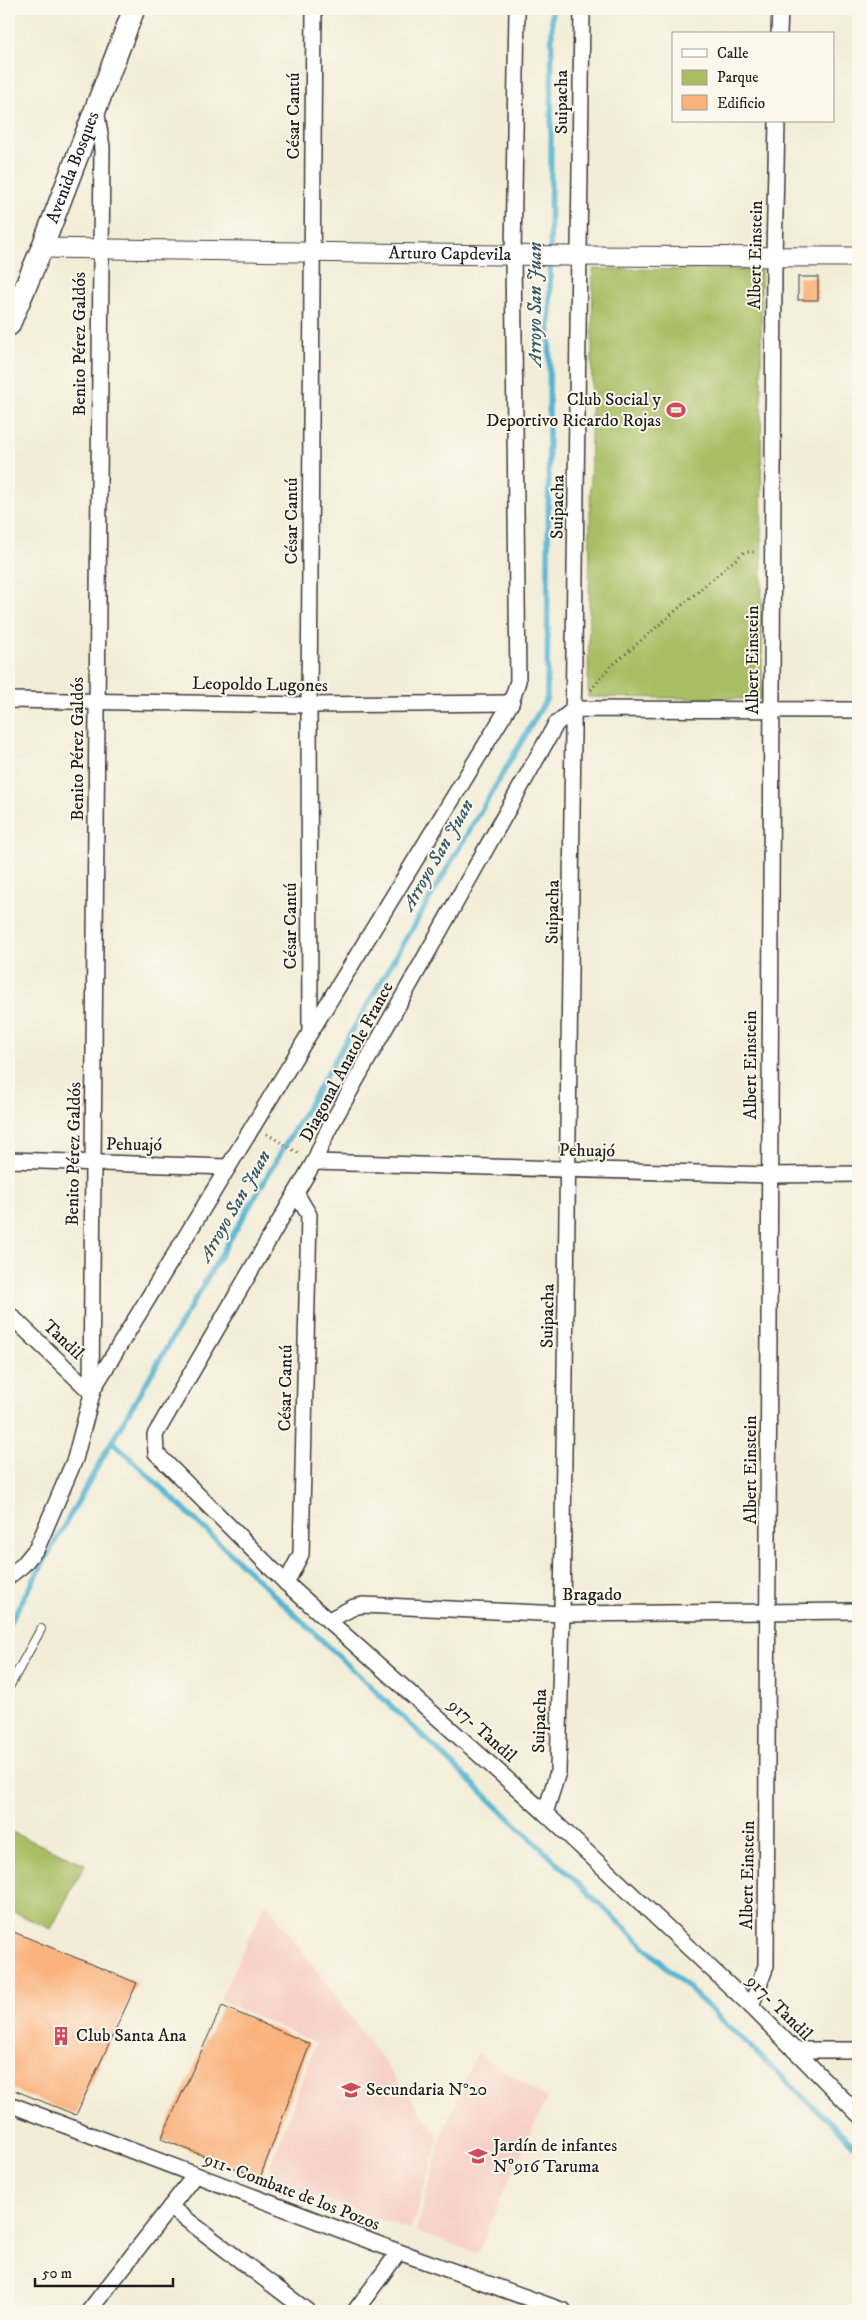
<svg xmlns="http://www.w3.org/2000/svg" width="867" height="2320" viewBox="0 0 867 2320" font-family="'IM FELL DW Pica',serif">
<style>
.built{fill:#f7d1c7}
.green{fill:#a9be63;stroke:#626d40}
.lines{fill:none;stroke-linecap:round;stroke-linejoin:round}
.stream{stroke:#52b5d1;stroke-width:5.5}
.building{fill:#fab27d}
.service-casing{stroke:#3c3b38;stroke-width:10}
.minor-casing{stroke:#3c3b38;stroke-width:18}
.tertiary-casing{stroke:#3c3b38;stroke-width:21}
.secondary-casing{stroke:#3c3b38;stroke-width:24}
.path{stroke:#3c3b38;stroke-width:3;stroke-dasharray:1 4;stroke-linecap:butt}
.service{stroke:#fff;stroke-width:8}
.minor{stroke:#fff;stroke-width:15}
.tertiary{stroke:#fff;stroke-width:19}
.secondary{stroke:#fff;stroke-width:21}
.labels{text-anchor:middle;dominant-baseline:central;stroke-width:4;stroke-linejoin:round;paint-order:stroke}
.street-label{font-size:18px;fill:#1c1c1c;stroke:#fbf7ec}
.poi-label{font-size:18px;fill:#1c1c1c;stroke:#fbf7ec;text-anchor:start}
.water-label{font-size:19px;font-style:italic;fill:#325964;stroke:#fbf7ec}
</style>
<rect width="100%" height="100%" fill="#fbf7ec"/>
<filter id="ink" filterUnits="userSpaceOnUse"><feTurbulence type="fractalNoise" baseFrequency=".02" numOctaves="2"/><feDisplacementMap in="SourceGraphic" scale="10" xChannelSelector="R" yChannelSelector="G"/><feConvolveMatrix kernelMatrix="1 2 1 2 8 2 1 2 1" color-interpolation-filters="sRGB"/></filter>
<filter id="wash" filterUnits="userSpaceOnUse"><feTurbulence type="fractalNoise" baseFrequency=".0096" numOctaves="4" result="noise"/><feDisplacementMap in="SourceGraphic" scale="20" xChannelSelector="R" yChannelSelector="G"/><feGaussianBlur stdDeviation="1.12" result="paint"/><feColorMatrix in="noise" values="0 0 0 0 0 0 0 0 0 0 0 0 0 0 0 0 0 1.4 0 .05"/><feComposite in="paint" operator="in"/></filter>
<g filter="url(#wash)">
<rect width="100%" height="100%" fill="#f3edd7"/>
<g class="built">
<polygon points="266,1902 439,2137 411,2230 265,2179 316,2043 220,2000"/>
<polygon points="477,2053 547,2098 510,2178 478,2253 416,2232 442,2135"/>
</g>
<g class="green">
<polygon points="593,269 761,270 762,699 588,697"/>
<polygon points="9,1831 85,1864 51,1929 9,1910"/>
</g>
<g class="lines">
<g class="stream">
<polyline points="112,1441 858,2149"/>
<polyline points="9,1624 112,1441 547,698 552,9"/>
</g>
</g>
<g id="blocks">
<g class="building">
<rect x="798" y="277" width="20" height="23"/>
<polygon points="9,1930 137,1983 76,2115 9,2088"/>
<polygon points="222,2006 310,2044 260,2178 161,2139"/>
</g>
</g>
</g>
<g filter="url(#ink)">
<use href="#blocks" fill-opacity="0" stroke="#3c3b38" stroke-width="1"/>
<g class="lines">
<g class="service-casing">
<polyline id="service" points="9,1687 41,1629"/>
</g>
<g class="minor-casing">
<g id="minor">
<polyline points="779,34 780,9"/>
<polyline points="9,700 309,705 511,703"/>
<polyline points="858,710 574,709 556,724 328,1130 314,1162 155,1435 156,1453 286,1583 545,1813 751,2006 858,2114"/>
<polyline points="310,1032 309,705 314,9"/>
<polyline points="9,1160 228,1167"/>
<polyline points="314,1162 769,1175 858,1174"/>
<polyline points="9,1314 91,1392"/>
<polyline points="91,1391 102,147 96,109"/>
<polyline points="91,1392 511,703 518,681 513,255 517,9"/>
<polyline points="9,1576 23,1565 37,1548 75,1459 94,1386"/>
<polyline points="286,1583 301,1554 309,1215 296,1193"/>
<polyline points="329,1620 354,1607 363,1605 562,1614 858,1611"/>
<polyline points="545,1813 558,1772 562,1614 582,9"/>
<polyline points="751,2006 766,1966 774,258 777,121"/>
<polyline points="794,2050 858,2050"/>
<polyline points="9,2104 399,2252 564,2311"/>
<polyline points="170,2207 307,2311"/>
<polyline points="89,2311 195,2175"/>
<polyline points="355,2311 399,2252"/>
</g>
</g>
<g class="tertiary-casing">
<g id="tertiary">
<path id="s1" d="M42,248L568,256L858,257"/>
</g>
</g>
<g class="secondary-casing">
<g id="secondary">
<path id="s2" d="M9,325L42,248L134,9"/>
</g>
</g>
<g class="path">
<polyline points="591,690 608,669 744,552 757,552"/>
<polyline points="267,1134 300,1154"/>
</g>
<use href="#service" class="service"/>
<use href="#minor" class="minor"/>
<use href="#tertiary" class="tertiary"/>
<use href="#secondary" class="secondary"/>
</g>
</g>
<defs>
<g id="stadium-bare" transform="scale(1.5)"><path d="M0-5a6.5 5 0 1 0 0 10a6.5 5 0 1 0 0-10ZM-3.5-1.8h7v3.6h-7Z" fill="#d1495b" stroke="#fbf7ec" stroke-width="2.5" paint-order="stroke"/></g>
<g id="building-bare" transform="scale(1.5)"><path d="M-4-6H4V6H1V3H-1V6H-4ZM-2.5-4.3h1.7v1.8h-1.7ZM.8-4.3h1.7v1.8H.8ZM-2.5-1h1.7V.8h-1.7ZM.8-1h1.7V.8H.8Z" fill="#d1495b" stroke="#fbf7ec" stroke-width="2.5" paint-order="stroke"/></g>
<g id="school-bare" transform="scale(1.5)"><path d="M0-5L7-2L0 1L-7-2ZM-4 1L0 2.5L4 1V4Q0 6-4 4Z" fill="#d1495b" stroke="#fbf7ec" stroke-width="2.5" paint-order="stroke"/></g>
</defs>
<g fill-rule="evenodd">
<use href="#stadium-bare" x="676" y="410"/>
<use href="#building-bare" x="61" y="2036"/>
<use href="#school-bare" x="351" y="2090"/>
<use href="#school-bare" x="478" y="2156"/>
</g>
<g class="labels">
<g class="street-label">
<text transform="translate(562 102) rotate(-90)">Suipacha</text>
<text transform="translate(294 116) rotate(-90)">César Cantú</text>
<text stroke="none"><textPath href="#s2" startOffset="170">Avenida Bosques</textPath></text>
<text stroke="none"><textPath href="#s1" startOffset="408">Arturo Capdevila</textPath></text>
<text transform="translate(756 255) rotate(-89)">Albert Einstein</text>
<text transform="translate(80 344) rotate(-90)">Benito Pérez Galdós</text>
<text transform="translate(558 507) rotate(-89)">Suipacha</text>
<text transform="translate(292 521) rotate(-90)">César Cantú</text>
<text transform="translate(753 660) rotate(-90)">Albert Einstein</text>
<text transform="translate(260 685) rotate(1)">Leopoldo Lugones</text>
<text transform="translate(78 749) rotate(-90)">Benito Pérez Galdós</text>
<text transform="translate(553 912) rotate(-89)">Suipacha</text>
<text transform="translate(291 926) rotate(-90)">César Cantú</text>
<text transform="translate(347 1062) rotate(-62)">Diagonal Anatole France</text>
<text transform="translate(751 1065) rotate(-90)">Albert Einstein</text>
<text transform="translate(134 1145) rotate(1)">Pehuajó</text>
<text transform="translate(587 1151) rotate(1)">Pehuajó</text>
<text transform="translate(74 1154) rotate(-89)">Benito Pérez Galdós</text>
<text transform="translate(548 1316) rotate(-89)">Suipacha</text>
<text transform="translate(63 1340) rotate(44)">Tandil</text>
<text transform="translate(286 1388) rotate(-89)">César Cantú</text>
<text transform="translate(751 1470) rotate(-90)">Albert Einstein</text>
<text x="592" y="1595">Bragado</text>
<text transform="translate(540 1721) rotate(-88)">Suipacha</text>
<text transform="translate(482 1731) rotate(42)">917- Tandil</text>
<text transform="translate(748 1875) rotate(-89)">Albert Einstein</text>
<text transform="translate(779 2008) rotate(45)">917- Tandil</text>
<text transform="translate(292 2192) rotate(21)">911- Combate de los Pozos</text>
</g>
<g class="poi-label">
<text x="661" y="400" text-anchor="end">Club Social y<tspan x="661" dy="21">Deportivo Ricardo Rojas</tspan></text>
<text x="76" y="2036">Club Santa Ana</text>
<text x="366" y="2090">Secundaria N°20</text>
<text x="493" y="2146">Jardín de infantes<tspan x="493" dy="21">Nº916 Taruma</tspan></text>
</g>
<g class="water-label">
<text transform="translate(535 304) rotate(-90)">Arroyo San Juan</text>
<text transform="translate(438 855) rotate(-60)">Arroyo San Juan</text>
<text transform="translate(235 1206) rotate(-60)">Arroyo San Juan</text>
</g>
</g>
<rect width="867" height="2320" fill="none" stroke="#fbf7ec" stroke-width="30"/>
<rect x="672" y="32" width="162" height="90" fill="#fbf7ec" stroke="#a29f99"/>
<rect x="682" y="49" width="25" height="8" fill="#ffffff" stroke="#a29f99"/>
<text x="717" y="58" font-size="15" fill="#1c1c1c">Calle</text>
<rect x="682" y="70" width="25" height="15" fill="#a9be63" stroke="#a29f99"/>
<text x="717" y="82" font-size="15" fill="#1c1c1c">Parque</text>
<rect x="682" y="95" width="25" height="15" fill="#fab27d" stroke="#a29f99"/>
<text x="717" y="108" font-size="15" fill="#1c1c1c">Edificio</text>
<path d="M35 2278v8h138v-8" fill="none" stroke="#1c1c1c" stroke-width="2.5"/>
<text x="42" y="2278" font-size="15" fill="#1c1c1c" stroke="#fbf7ec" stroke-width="4" paint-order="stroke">50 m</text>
</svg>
